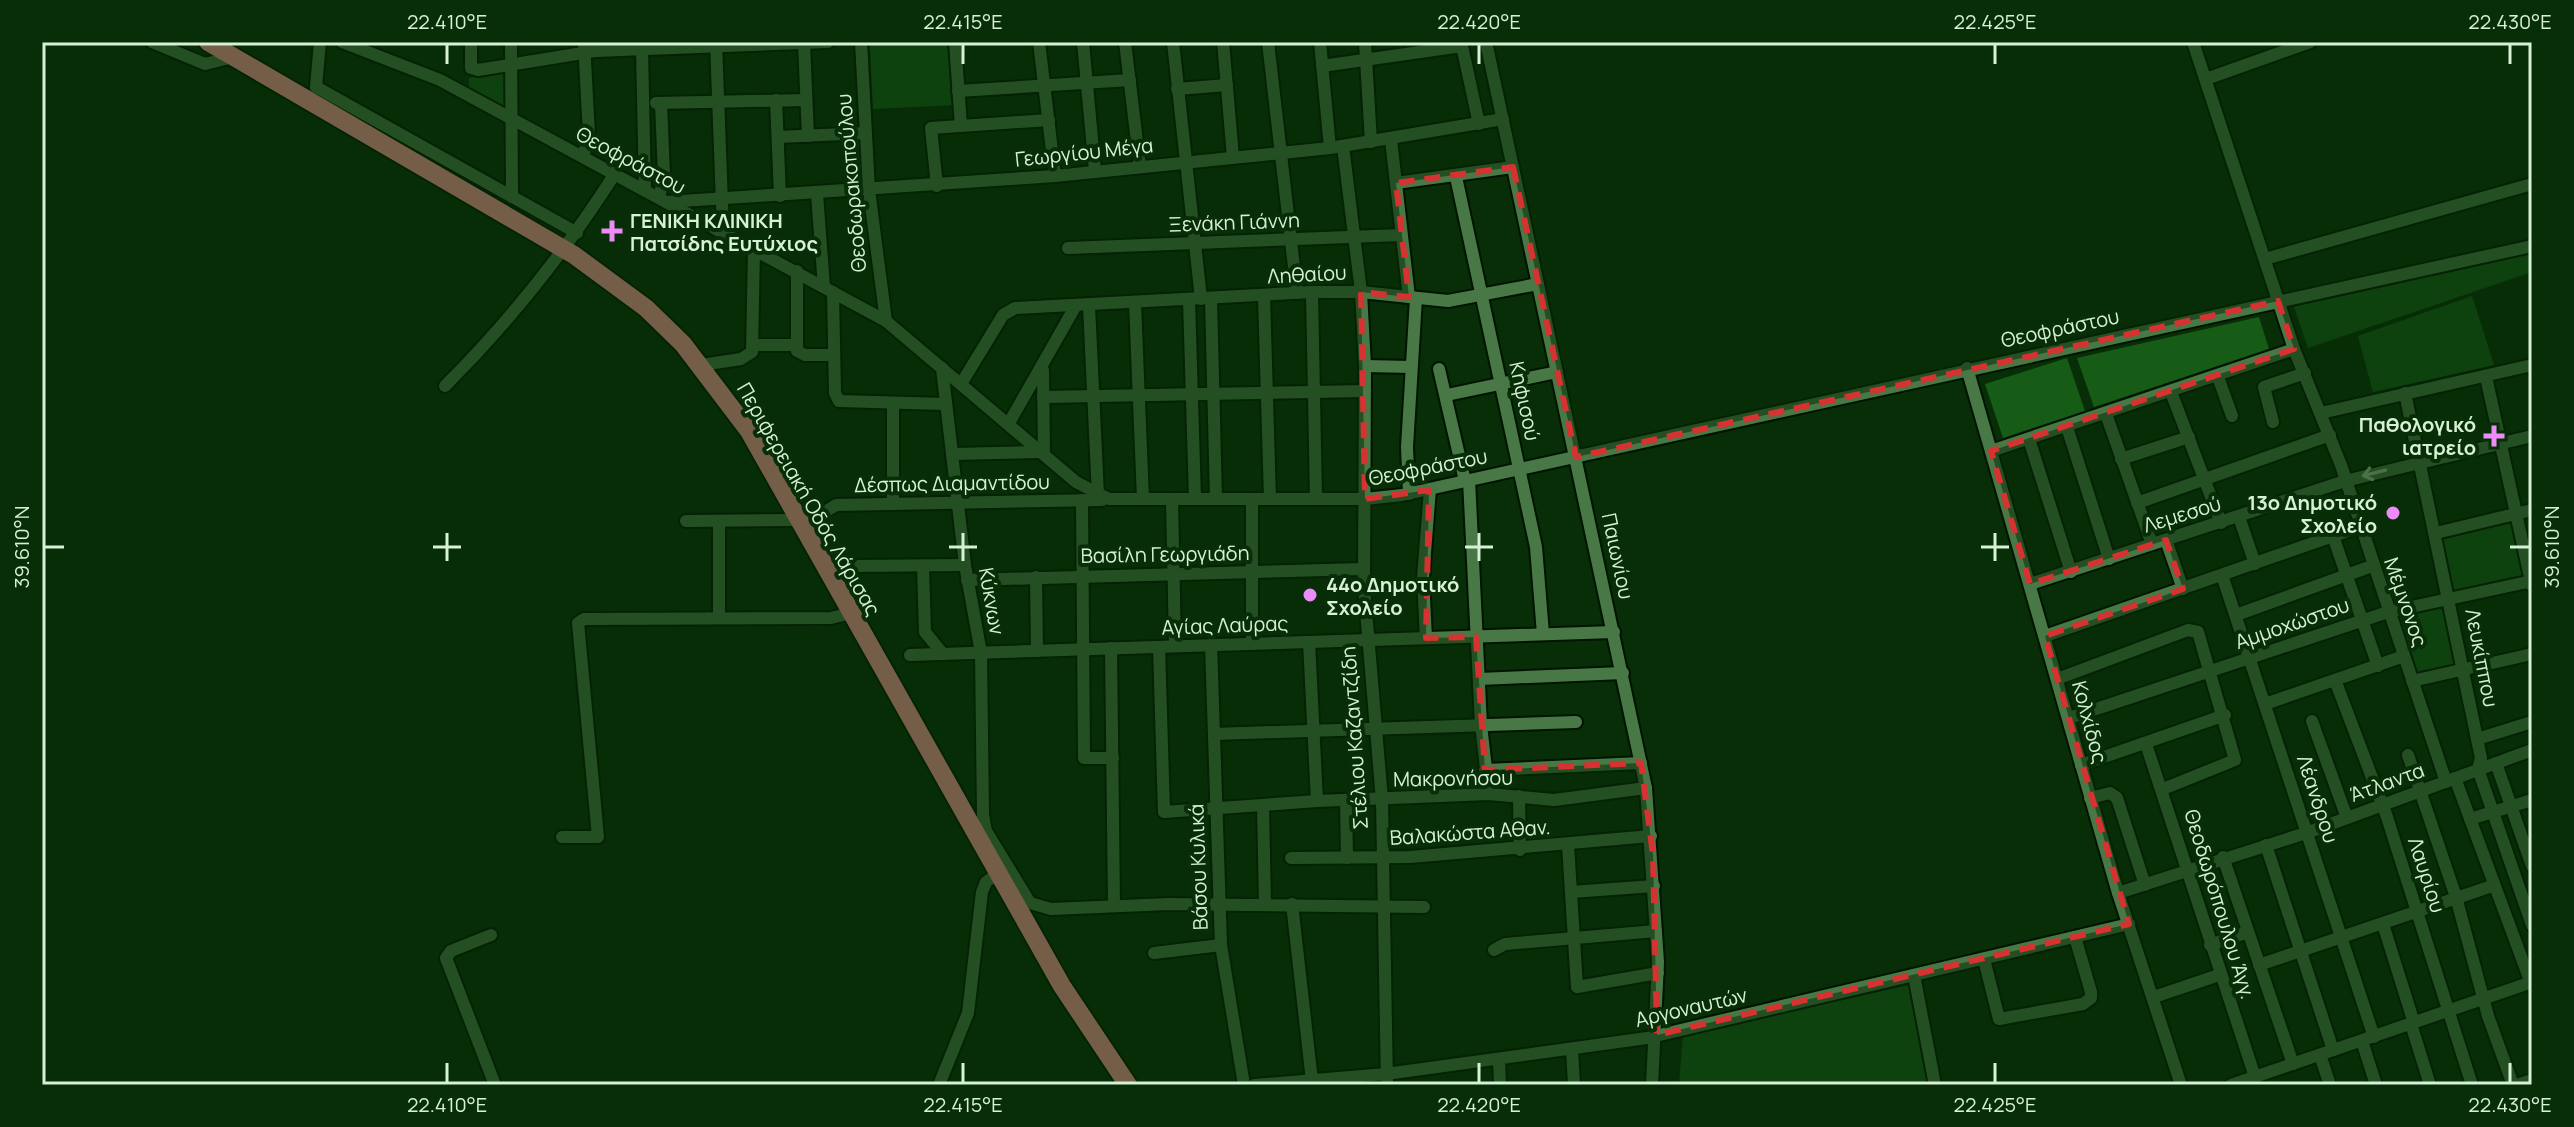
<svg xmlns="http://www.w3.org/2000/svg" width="2574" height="1127" viewBox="0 0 2574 1127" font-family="Manrope,sans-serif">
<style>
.green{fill:#165c17}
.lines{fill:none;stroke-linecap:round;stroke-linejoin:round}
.minor-casing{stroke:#001400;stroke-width:16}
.highway-casing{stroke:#001400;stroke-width:22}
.minor{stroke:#487845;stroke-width:12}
.highway{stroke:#f89a95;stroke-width:18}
.oneway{stroke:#9dc19b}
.marked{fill:none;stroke:#d63231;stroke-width:6;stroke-dasharray:16 10;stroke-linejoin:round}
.ticks{fill:none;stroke:#d6f1d4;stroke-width:3}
.poi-dot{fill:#ed8cf9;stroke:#082e08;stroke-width:3}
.labels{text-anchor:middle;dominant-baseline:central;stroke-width:8;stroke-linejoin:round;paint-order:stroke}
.street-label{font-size:20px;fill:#d6f1d4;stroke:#082e08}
.poi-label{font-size:20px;font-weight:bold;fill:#d6f1d4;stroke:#082e08;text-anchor:start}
.neatline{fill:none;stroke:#d6f1d4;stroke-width:3}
.ticks-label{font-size:20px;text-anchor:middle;fill:#d6f1d4}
</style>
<rect width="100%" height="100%" fill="#082e08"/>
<g class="green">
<polygon points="952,42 955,105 873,109 870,44"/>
<polygon points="506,71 507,109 469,88 469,78"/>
<polygon points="2532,249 2532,272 2308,348 2292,301"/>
<polygon points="2472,296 2494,365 2373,392 2358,336"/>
<polygon points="2259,317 2269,349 2094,407 2077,358"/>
<polygon points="2067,358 2085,411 2003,438 1985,384"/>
<polygon points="2516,513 2531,581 2449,599 2464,670 2412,681 2388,612 2449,598 2436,533"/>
<polygon points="1914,984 1932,1085 1679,1085 1683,1036"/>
</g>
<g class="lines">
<g class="minor-casing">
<g id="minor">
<polyline points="152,42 205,64 233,57"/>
<polyline points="320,42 316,87 577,233"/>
<polyline points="342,42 440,80 886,321 1076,482 1109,499 1365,499 1402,495 2532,246"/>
<polyline points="471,42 471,68 478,70 595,51 828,42"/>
<polyline points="511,42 512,197"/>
<polyline points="716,42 723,231"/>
<polyline points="861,42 869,190 886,321"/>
<polyline points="955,42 961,126"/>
<polyline points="1039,42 1055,176"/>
<polyline points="1083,42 1095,171"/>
<polyline points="1125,42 1140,167"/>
<polyline points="1173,42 1201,299"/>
<polyline points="1223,42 1233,157"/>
<polyline points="1268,42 1297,293"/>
<polyline points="1320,42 1330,148"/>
<polyline points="1365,42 1371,142"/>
<polyline points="1486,42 1646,788 1658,962 1652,1085"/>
<polyline points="2193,42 2294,349 2341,465 2446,782"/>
<polyline points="804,43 808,136"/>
<polyline points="642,49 645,191"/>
<polyline points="1322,66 1462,46 1479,124"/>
<polyline points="2206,79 2310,42"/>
<polyline points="1177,89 1227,85"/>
<polyline points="958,91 1130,80"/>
<polyline points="776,100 780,196"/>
<polyline points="656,103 806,100"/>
<polyline points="778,137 866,133"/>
<polyline points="1391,140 1409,297"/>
<polyline points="1343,146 1361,292 1365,366 1364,587 1382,800 1387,1085"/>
<polyline points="583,157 589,135 584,42"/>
<polyline points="1456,177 1536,547 1543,634"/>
<polyline points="1396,183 1513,167"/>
<polyline points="937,186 931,128 1049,120"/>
<polyline points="817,194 824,287"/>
<polyline points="659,198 664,176 661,103"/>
<polyline points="667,202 1055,176 1330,148 1503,119"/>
<polyline points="1068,248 1401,235"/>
<polyline points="2265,259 2532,184"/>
<polyline points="797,271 797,351 805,355 834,355"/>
<polyline points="833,292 835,393 839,401 944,404"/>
<polyline points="1312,292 1316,499"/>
<polyline points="1264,296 1270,499"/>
<polyline points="1211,299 1216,499"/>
<polyline points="1189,300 1195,499"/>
<polyline points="1135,303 1143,499"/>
<polyline points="1089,306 1098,495"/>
<polyline points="754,345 795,345"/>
<polyline points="701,365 741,359 752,352 754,248"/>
<polyline points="1365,366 1411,367"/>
<polyline points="942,368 965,565 981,653 983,815 986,831 1030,903 1051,909 1169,904 1424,907"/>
<polyline points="1967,368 2118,893 2181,1085"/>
<polyline points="1439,369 1465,481"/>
<polyline points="1043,370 1044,454"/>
<polyline points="2218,377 2232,416"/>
<polyline points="2486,377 2532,586"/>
<polyline points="961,384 1003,315 1015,308 1312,292 1361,292 1448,301 1538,284"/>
<path d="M445,386C510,321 565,252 614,175"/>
<polyline points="2171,392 2221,523"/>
<polyline points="2405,393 2481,758 2478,769 2532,925"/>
<polyline points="1447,395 1557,372"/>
<polyline points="1043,397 1365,391"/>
<polyline points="893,404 893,504"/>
<polyline points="2321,413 2532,365"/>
<polyline points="2106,414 2152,544"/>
<polyline points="2273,422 2264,387 2305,373"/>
<polyline points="1009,423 1075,307"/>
<polyline points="2067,427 2109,559"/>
<polyline points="2029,439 2071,572"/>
<polyline points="1991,451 2294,349"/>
<polyline points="952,454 1042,452"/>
<polyline points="2121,459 2189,437"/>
<polyline points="1469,480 1481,725 1489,794"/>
<polyline points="1409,494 1407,447 1416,298"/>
<polyline points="1172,499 1175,646"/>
<polyline points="1082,500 1084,758 1113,758"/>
<polyline points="2137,503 2330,435"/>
<polyline points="2239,517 2255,564"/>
<polyline points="686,521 799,520"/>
<polyline points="719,521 719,618"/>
<polyline points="803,526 836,505 1102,500"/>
<polyline points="2436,533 2532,510"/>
<polyline points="2333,536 2378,666"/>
<polyline points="2166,540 2183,589"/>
<polyline points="923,566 925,632 943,654"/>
<polyline points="2222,575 2374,1037"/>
<polyline points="1036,577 1037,651"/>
<polyline points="832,578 852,566 965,565"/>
<polyline points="967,580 1364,569"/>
<polyline points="2030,584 2345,481 2532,436"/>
<polyline points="2236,615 2372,566"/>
<polyline points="2045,636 2359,527"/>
<polyline points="1426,638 1423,578 1430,489"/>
<polyline points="1309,642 1317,801"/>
<polyline points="1252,644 1252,499"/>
<polyline points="1211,645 1221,945 1244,1085"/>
<polyline points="1159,647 1164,812 1317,801 1489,794 1554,800 1646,788"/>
<polyline points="1111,648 1114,906"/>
<polyline points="910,655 1614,632"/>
<polyline points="1479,679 1623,673"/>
<polyline points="2057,679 2188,630 2198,632 2235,760 2163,789"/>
<polyline points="2335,680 2387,817 2472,1085"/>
<polyline points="2412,681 2532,654"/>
<polyline points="2265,704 2404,656"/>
<polyline points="2069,718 2388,612 2532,581"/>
<polyline points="2312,721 2347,818"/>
<polyline points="1214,734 1576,722"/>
<polyline points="2477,739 2532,722"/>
<polyline points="2146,744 2255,1077"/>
<polyline points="2408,755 2456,897 2488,1016 2513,1085"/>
<polyline points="2496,763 2532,866"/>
<polyline points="2081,765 2225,715"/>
<polyline points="1485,770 1641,763"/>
<polyline points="2455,778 2532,986"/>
<polyline points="1519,796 1520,850"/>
<polyline points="2090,798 2110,793 2117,798 2145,885"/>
<polyline points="1346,800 1347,858"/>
<polyline points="1263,805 1265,904"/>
<polyline points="2470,819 2532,800"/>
<polyline points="562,837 598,837 578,623 584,619 831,618 851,613"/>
<polyline points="1568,845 1577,987 1658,973"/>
<polyline points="2266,845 2333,1050"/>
<polyline points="2223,857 2293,1064"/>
<polyline points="1291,858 1410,857 1651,836"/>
<polyline points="1571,892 1654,886"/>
<polyline points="2118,893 2309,832 2532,750"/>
<polyline points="1292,904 1312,1081"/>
<polyline points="2383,924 2414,1023"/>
<polyline points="491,935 451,951 446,958 495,1085"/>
<polyline points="2210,945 2248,932"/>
<polyline points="1494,950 1505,944 1656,931"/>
<polyline points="1154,953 1221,945"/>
<polyline points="1984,959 1999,1019 2083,1004 2091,998 2091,992 2075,937"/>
<polyline points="2259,965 2492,886"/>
<polyline points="1914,975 1935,1085"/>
<polyline points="2154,997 2219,975"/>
<polyline points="2411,1024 2430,1085"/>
<polyline points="2362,1041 2376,1085"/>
<polyline points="1572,1049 1574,1085"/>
<polyline points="2320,1055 2330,1085"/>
<polyline points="1499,1060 1500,1085"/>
<polyline points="939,1085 968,1013 982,892 986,882 997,874"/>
<polyline points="1254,1085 1386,1074 1647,1038 2129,924"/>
<polyline points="2231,1085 2532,982"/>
<polyline points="2517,1085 2532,1080"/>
</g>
</g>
<g class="highway-casing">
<polyline id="highway" points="208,42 574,255 646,308 683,344 749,431 1062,986 1128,1085"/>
</g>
<use href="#minor" class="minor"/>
<use href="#highway" class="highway"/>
</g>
<defs><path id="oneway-shaft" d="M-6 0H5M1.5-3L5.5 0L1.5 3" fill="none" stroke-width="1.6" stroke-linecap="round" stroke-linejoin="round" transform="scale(2)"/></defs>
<use class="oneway" href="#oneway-shaft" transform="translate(2374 473) rotate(166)"/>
<path d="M0 0H2574V1127H0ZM1513,167L1576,457L2278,301L2294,349L1991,451L2030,584L2166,540L2183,589L2045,636L2129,924L1657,1035L1653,855L1641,763L1485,770L1476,637L1426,638L1429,490L1365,499L1361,292L1409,297L1396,183Z" fill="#082e08" fill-opacity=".55" fill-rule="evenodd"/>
<path class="marked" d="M1513,167L1576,457L2278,301L2294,349L1991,451L2030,584L2166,540L2183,589L2045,636L2129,924L1657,1035L1653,855L1641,763L1485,770L1476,637L1426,638L1429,490L1365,499L1361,292L1409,297L1396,183Z"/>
<path class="ticks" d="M447,44V64M963,44V64M1479,44V64M1995,44V64M2510,44V64M447,533V561M963,533V561M1479,533V561M1995,533V561M44,547H64M433,547H461M949,547H977M1465,547H1493M1981,547H2009M2510,547H2530M447,1063V1083M963,1063V1083M1479,1063V1083M1995,1063V1083M2510,1063V1083"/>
<g class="poi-dot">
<path d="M608 219h8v8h8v8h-8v8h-8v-8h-8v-8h8z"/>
<path d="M2490 424h8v8h8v8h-8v8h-8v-8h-8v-8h8z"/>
<circle cx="2393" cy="513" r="8"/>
<circle cx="1310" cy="595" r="8"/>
</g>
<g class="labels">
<g class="street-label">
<text transform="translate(1084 152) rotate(-6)">Γεωργίου Μέγα</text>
<text transform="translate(631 160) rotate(28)">Θεοφράστου</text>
<text transform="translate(851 183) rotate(-95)">Θεοδωρακοπούλου</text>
<text transform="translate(1234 222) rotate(-2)">Ξενάκη Γιάννη</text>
<text transform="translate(1307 274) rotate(-3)">Ληθαίου</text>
<text transform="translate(2060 328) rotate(-12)">Θεοφράστου</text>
<text transform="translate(1525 401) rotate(78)">Κηφισού</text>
<text transform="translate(1428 467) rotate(-11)">Θεοφράστου</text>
<text transform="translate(952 483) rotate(-1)">Δέσπως Διαμαντίδου</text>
<text transform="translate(809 499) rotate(60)">Περιφερειακή Οδός Λάρισας</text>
<text transform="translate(2182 514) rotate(-17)">Λεμεσού</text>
<text transform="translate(1165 554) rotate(-1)">Βασίλη Γεωργιάδη</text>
<text transform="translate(1618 556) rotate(78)">Παιωνίου</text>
<text transform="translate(992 601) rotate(80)">Κύκνων</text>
<text transform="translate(2406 602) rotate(71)">Μέμνονος</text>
<text transform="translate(2292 623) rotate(-19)">Αμμοχώστου</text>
<text transform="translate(1225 625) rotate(-2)">Αγίας Λαύρας</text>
<text transform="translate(2482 658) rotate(79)">Λευκίππου</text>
<text transform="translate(2090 722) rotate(75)">Κολχίδος</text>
<text transform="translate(1354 738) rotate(-94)">Στέλιου Καζαντζίδη</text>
<text transform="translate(1453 778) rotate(-1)">Μακρονήσου</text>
<text transform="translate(2387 782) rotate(-20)">Άτλαντα</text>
<text transform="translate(2318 799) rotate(72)">Λέανδρου</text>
<text transform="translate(1470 832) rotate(-4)">Βαλακώστα Αθαν.</text>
<text transform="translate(1198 867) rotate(-92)">Βάσου Κυλικά</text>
<text transform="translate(2427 875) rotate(72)">Λαυρίου</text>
<text transform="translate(2220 904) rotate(73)">Θεοδωρόπουλου Άγγ.</text>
<text transform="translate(1691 1007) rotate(-13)">Αργοναυτών</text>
</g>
<g class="poi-label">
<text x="630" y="220">ΓΕΝΙΚΗ ΚΛΙΝΙΚΗ<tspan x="630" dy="23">Πατσίδης Ευτύχιος</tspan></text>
<text x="2476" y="424" text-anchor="end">Παθολογικό<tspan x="2476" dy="23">ιατρείο</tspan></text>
<text x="2377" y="502" text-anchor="end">13ο Δημοτικό<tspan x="2377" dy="23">Σχολείο</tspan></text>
<text x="1326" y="584">44ο Δημοτικό<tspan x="1326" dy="23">Σχολείο</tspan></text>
</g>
</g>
<rect width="2574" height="1127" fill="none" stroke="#082e08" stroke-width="88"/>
<rect x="44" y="44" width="2486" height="1039" class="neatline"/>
<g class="ticks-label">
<text x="447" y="29">22.410°E</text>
<text x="963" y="29">22.415°E</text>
<text x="1479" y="29">22.420°E</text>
<text x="1995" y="29">22.425°E</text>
<text x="2510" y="29">22.430°E</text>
<text transform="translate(22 547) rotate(-90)" y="7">39.610°N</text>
<text transform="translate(2552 547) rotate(-90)" y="7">39.610°N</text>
<text x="447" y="1112">22.410°E</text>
<text x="963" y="1112">22.415°E</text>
<text x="1479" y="1112">22.420°E</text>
<text x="1995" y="1112">22.425°E</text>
<text x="2510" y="1112">22.430°E</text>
</g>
</svg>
